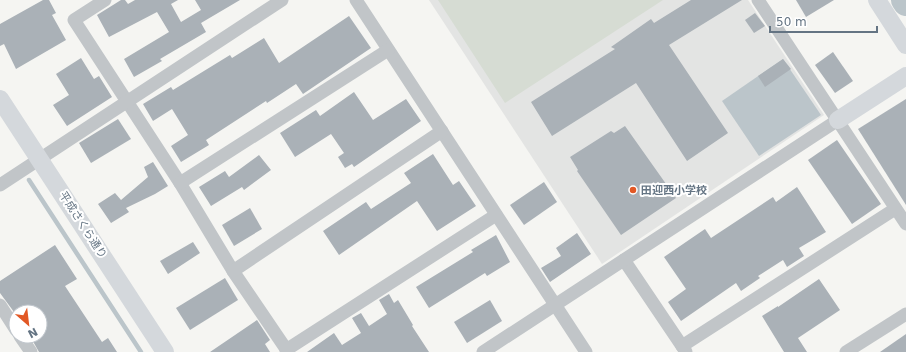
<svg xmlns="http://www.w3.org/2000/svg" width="906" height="352" viewBox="0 0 906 352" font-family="'DejaVu Sans','Noto Sans JP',sans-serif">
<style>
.built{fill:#e3e4e3}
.green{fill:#d6dcd3}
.water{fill:#bbc5ca}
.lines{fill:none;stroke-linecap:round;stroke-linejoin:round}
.stream{stroke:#bbc5ca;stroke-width:4.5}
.river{stroke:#bbc5ca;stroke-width:26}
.building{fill:#aab1b7}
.street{stroke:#c1c5c8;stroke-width:13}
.secondary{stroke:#d4d8dc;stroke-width:18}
.poi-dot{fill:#e25825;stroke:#fff;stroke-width:1.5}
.labels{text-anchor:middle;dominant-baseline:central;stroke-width:4;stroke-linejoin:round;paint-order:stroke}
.poi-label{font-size:11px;font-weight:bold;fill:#647483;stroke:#fff;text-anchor:start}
.street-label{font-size:11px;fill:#647483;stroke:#fff}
</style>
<rect width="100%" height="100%" fill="#f5f5f2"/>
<polygon class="built" points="429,0 748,0 824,115 602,264"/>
<polygon class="green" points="438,0 663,0 505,103"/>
<polygon class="water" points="783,59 821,115 759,156 722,101"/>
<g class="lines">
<polyline class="stream" points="29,180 141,352"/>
<polyline class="river" points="904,0 906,3"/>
</g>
<g class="building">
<polygon points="43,0 49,0 56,13 52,15 66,40 16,69 4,44 0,46 0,24"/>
<polygon points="121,0 125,0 128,4 135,0 178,0 171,4 181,22 201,10 195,0 240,0 201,23 206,32 160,59 162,61 134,77 124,59 169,32 157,12 109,37 97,15"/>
<polygon points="691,0 742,0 669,45 728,133 687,161 636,83 552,136 531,102 615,49 611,47 651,19 654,23"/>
<polygon points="796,0 834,0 806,17"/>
<polygon points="755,13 765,26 754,33 745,20"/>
<polygon points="349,16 371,48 303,94 296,84 267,103 266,101 206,140 209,145 181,162 171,146 188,135 172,109 153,121 143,104 171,87 173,90 230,55 232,58 264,38 279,63"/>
<polygon points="833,52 853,81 835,93 815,65"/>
<polygon points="81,58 94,79 99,76 112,97 67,126 53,105 69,95 56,74"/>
<polygon points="783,59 791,69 765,87 758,76"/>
<polygon points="354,92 373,120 406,99 421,121 354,167 352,164 345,168 338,157 344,153 331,134 295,157 280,133 316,110 320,116"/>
<polygon points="906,99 906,205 858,129"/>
<polygon points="118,119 131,139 91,163 79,143"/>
<polygon points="625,126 676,198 621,235 577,171 578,170 570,157 611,131 614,133"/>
<polygon points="837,140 881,204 852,224 808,160"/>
<polygon points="433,154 453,185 459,181 476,206 437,231 417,201 339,255 323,231 366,202 371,209 411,183 404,173"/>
<polygon points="259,155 271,170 244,190 242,187 211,206 199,187 225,171 229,177"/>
<polygon points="153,162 168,186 155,194 126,208 129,212 111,223 98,204 115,193 121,200 148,177 144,167"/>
<polygon points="544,182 557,202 524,225 510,205"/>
<polygon points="797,187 826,232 799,248 804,256 787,267 783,260 758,276 760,278 741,291 736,283 681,321 668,302 686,289 664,257 705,229 711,238 773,197 776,202"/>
<polygon points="250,208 262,229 234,246 222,225"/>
<polygon points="577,233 591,254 550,282 541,268 561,256 556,248"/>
<polygon points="496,235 510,262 487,276 485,273 429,308 416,287 473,252 471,250"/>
<polygon points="193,242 200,253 168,274 160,261"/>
<polygon points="55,245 77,279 65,286 102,342 108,338 117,352 39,352 30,336 40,336 40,312 14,312 0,293 0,281"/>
<polygon points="225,278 238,300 190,330 176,308"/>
<polygon points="819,279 840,310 798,338 807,352 784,352 762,316 778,306 778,307"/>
<polygon points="389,294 394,303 398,300 413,325 412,326 429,352 307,352 334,333 342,345 361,333 352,318 361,313 369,326 387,314 379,300"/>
<polygon points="490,300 502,321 467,343 454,322"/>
<polygon points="257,320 270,340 265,344 270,352 210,352"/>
<polygon points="906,334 906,352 880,352"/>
</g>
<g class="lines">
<g class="street">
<polyline points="105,0 74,20 180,183 233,271 288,352"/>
<polyline points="356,0 586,352"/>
<polyline points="758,0 906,224"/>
<polyline points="180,183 388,50"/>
<polyline points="0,185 282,0"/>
<polyline points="624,260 686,352"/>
<polyline points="233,271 442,131"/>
<polyline points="0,305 16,330"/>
<polyline points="20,336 31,352"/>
<polyline points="682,346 895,209"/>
<polyline points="286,350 496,215"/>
<polyline points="483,352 838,120"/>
<polyline points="846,352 906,314"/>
</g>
<g class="secondary">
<polyline points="877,0 906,45"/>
<polyline points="0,99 165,352"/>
<polyline points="838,120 906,76"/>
</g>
</g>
<circle class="poi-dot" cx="633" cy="190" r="4"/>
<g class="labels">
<g class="poi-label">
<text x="641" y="190">田迎西小学校</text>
</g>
<g class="street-label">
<text transform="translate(83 225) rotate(57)">平成さくら通り</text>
</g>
</g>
<g transform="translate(28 324) rotate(152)"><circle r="19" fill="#ffffff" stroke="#c1c7cd"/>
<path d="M0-3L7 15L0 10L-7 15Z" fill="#e25825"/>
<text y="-6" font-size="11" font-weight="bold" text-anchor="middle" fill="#647483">N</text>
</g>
<path d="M770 26v6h107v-6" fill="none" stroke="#647483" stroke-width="2"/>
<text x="776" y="26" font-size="12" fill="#647483" stroke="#ffffff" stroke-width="3" paint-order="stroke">50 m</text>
</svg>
